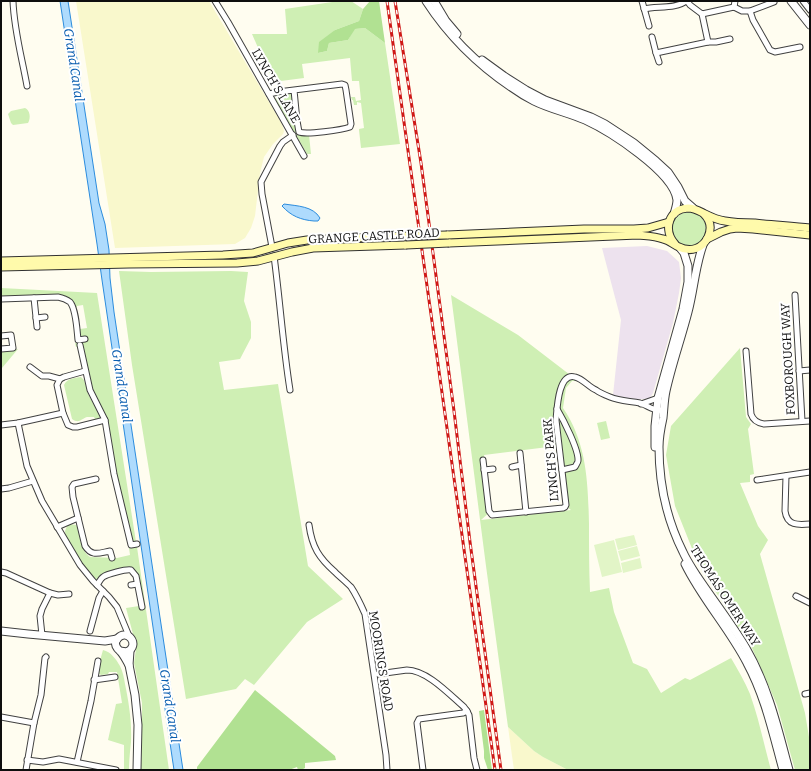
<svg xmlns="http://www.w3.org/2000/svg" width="811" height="771" viewBox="0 0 811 771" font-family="Bitter,serif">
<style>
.industrial{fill:#ede2ee}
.farmland{fill:#f9f8cc}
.green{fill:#cfefb4;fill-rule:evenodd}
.forest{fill:#b1e192}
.pitch{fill:#e2f5c7}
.water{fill:#aedbfd;stroke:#2c8cdd}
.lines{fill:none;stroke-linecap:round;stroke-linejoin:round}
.minor-casing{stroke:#414141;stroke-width:7}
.tertiary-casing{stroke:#414141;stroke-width:9}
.secondary-casing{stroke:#303030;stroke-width:9}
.minor{stroke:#fff;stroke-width:5}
.tertiary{stroke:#fff;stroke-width:7}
.secondary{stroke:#fffaab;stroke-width:7}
.rail-casing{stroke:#cf1816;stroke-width:3}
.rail{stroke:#fff;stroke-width:1.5;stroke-dasharray:4.5;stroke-linecap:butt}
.secondary-bridge-casing{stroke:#303030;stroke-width:9;stroke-linecap:butt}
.secondary-bridge{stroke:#fffaab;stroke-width:7}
.labels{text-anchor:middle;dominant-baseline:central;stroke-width:4;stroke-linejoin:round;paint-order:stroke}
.street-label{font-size:12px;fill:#0e0e0e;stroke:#fff}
.water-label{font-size:13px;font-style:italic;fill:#095daf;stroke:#fff}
</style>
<rect width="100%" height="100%" fill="#fffdf0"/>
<polygon class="industrial" points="647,246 667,251 679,262 681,278 679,293 673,323 653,393 650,398 637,400 613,395 621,320 602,248"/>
<g class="farmland">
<polygon points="76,1 209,1 282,124 284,131 283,134 273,144 264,157 260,173 255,216 251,228 245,238 235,244 115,248"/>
<polygon points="508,727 534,751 543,757 568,770 514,770"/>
</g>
<g class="green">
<polygon points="339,1 351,1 363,9 359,21 335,30 318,53 327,51 329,43 348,40 354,29 365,28 385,43 400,144 361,148 359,130 359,129 364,128 361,103 357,102 357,105 354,105 353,100 352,100 351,97 355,97 356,101 361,100 359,81 352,81 350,58 302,64 304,78 273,82 252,34 287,34 285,9"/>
<path d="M289,92L292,94L297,132C301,136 304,136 309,135L311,154H307L275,99L279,93Z"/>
<path d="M25,108C30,110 31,118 28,123L13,125L11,123L8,114L11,111Z"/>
<circle cx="689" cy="229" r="17"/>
<polygon points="119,271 151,272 231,271 248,272 244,301 251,322 251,338 240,359 219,362 224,390 278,384 308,566 343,599 307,622 254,685 245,679 236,689 186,699 132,365"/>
<path d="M1,288L97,293L136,542H132L115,474L108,422L92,391L81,346L76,347L75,343L85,342L84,337H81L79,335L78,325H79L80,329L87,328L83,305L77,306L76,309C72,301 67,296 58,295L1,297Z"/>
<path d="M451,295L518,335L578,381H572L566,388L563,408C587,443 588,483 589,524C589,547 589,569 590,592L609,588L614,612L633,663L647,669L661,693L685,678L690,680L731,658C738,670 745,682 750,694C759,719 764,745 771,770H568L543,757L534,751L508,727L486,566ZM556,446L563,504L571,510L481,520L491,511L484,455Z"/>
<polygon points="740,348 746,417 751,424 748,429 754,474 750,475 750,482 740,483 758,526 768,540 760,554 805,713 810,743 810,770 795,770 777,705 752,648 699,566 675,506 666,455 671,426"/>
<polygon points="18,349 2,368 1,367 1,352"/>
<path d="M81,377L84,380L89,396L101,416L100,418L95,419L94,417C92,417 89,417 87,417C81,419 79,424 72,419L64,385C67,378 75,378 81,377Z"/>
<polygon points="606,421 610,438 601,440 597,423"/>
<path d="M70,524L76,525L78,528C80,538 81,551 90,557L117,558L130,555L129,548L137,547L169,770H141L142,739V703L134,663L137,642L133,634L126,608L139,606L141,609L145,607L138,575L133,568C126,566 110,571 103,574C100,576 99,578 96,580C87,570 65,543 65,531L67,526Z"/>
<path d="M103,650C111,652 116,659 120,666C123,672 124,678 125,684C129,703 132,723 131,742C130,752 129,761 129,770H124V745L108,740L116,704L122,703L117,672H109L108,674L101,675L98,673V665L101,663V657Z"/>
</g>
<g class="forest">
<polygon points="370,1 379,1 385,43 365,28 355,29 348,40 329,43 327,51 318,53 319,42 335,30 359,21 363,9"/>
<polygon points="255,690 335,756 336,760 305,763 305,768 301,770 298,770 297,767 289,770 197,770 197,767"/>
<polygon points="484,710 492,770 488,770 484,758 484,751 479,711"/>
</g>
<g class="pitch">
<polygon points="634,535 637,545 618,550 615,539"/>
<polygon points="614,540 622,572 602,577 594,545"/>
<polygon points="637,546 640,556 621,561 618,551"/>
<polygon points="640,558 642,568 623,573 621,563"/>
</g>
<g class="water">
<polygon points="60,1 68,1 99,203 105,224 109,250 110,278 114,312 183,770 174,770 102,280 97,244"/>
<path d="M284,204C297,206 313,206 320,218L318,221H314C301,220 291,216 282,206Z"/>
</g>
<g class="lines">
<g class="minor-casing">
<g id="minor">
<path d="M13,1C14,30 22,58 27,86"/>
<polyline points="215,1 228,22 304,156"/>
<polyline points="642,1 649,26"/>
<polyline points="687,1 690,5 702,14 734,7"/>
<polyline points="803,1 810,10"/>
<polyline points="734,7 742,11 750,11 774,2"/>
<polyline points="734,7 735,1"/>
<path d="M644,9C656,6 677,9 686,1"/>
<polyline points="750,11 753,20 770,50 775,52 800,47"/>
<polyline points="702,14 708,42 716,42 730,39"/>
<polyline points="652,37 656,53"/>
<polyline points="659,62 656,53 708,42"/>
<path d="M269,94L278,92L342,84L345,85L346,90L351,124L350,127C342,130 306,135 299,132L297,121L294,90"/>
<polyline points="272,247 262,194 261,182 280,146 283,142 293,135"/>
<path d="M274,256C280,301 283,346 290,390"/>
<polyline points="795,295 802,421"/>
<polyline points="34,298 37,327"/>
<path d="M1,299L58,297C63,298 66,299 70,302C76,309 77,330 78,340L85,339"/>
<polyline points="36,318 45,317"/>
<polyline points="1,336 11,335 13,348 1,349"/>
<polyline points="80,345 90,390 105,420 114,474 131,545 137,544"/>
<path d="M746,351L751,414C753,420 757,423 764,424L810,421"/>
<polyline points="30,367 42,376 49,376 60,379 64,377 85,371"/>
<polyline points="799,371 810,370"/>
<polyline points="60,379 57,385 63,413 68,425 73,427 77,427 105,420"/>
<polyline points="641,404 658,398"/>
<path d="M557,409C563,419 579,450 578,461C578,462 576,465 575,467L562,470"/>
<polyline points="18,423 27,466 42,501 80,565 93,581 109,597 117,607 129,636"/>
<polyline points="1,425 18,423 63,413"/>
<polyline points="520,453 526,512"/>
<path d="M483,460L489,511L492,515L563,508L565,507L566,505L556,420C557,410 558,372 575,377C583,379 589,387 596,390C600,393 605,395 610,397C619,401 630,401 640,403C647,405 653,411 660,410"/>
<polyline points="512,467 521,465"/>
<polyline points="484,470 493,469"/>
<path d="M786,476L785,511C787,526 798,525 810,524"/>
<path d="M96,479L74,484L72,487L73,497L85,546C92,557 99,553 110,551L112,558"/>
<polyline points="757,480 810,472"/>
<polyline points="1,489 9,488 33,481"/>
<path d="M309,525C312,547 319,558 335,572C340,577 346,582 351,587C357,596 361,605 365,614L386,755L387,770"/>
<polyline points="57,527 78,518"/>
<polyline points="1,572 6,573 50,593 58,595 69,594"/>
<path d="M97,585C99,583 100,579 103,577C107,574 126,569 131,570L136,576L142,607"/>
<polyline points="131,585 137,584"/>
<polyline points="796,596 810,603"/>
<polyline points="90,631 99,598 103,591"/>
<polyline points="42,635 40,616 42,609 50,593"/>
<path d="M378,674L407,670C427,670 450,695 464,707L467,711L469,715L474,758L477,770"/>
<polyline points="94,680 115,677"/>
<polyline points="805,694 810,693"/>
<polyline points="1,717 34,723"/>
<polyline points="27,760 43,762 59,759 116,770"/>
<polyline points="77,762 91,701 98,661"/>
<polyline points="26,770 34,723 41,695 45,658 46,657"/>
<polyline points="423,770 417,723 419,719 463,713 467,711"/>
</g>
</g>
<g class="tertiary-casing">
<g id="tertiary">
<path d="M426,1C448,35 477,64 511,87C518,92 526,97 534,101C550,109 569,113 585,120C609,131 674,172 677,200C677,205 675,210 674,214"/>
<polyline points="434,1 446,21 457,34"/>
<polyline points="791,1 810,25"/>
<polyline points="482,60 504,76 526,90 545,100 591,117 605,124 634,143 656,161 668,172 678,187 685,201 693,208"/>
<path d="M703,245C695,267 694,290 688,312C681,339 672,364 666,391C664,400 664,409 663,418C661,427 659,438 659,447C659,483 667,520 683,552C687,561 692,568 697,576C713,600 731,623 746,648C768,686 778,729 789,770"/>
<polyline points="655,447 655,426 658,398 683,309 688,282 688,266 684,253 680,248"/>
<path d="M685,564C702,599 729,628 747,663C765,696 773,734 783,770"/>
<polyline points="1,631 28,634 105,641 117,639"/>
<path d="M120,651L127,652C141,645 127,628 118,638C116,640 115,643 116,646C118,650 118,649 120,651C124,655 126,660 129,665"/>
<polyline points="130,651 129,665 135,695 138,725 137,770"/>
</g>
</g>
<g class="secondary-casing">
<g id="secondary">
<polyline points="447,235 584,229 634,229 648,228 669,222"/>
<polyline points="707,239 721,232 730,229 737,228 753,229 810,235"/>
<path d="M449,243L638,235C646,236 654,236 663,239C669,240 674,245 679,247C691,253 703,248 708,237C712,228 710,220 704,214"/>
<path d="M675,244C663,230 668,209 688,208C695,208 699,211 705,214C711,217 718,220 725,221C735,223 745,223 755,223C773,225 792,226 810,228"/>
<polyline points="1,261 223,255 253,253 288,243 307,240 405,236"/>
<polyline points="1,267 129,264 237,263 258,261 292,252 313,248 406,245"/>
</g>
</g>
<use href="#minor" class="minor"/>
<use href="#tertiary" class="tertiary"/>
<use href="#secondary" class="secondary"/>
<g class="rail-casing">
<g id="rail">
<polyline points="387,1 495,770"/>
<polyline points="395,1 421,163 454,411 470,542 501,770"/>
</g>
</g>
<use href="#rail" class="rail"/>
<g class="secondary-bridge-casing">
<g id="secondary-bridge">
<polyline points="405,236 447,235"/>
<polyline points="406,245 449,243"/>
</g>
</g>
<use href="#secondary-bridge" class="secondary-bridge"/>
</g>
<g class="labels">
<g class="street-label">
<text transform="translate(276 86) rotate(60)">LYNCH'S LANE</text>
<text transform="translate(374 236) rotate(-3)">GRANGE CASTLE ROAD</text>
<text transform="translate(788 359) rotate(-93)">FOXBOROUGH WAY</text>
<text transform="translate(551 460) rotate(-95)">LYNCH'S PARK</text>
<text transform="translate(725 596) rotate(57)">THOMAS OMER WAY</text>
<text transform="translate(381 661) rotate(81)">MOORINGS ROAD</text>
</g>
<g class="water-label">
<text transform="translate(74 65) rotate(81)">Grand Canal</text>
<text transform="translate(122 386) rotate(81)">Grand Canal</text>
<text transform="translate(170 706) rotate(81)">Grand Canal</text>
</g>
</g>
<rect width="811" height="771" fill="none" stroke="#0e0e0e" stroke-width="4"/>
</svg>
